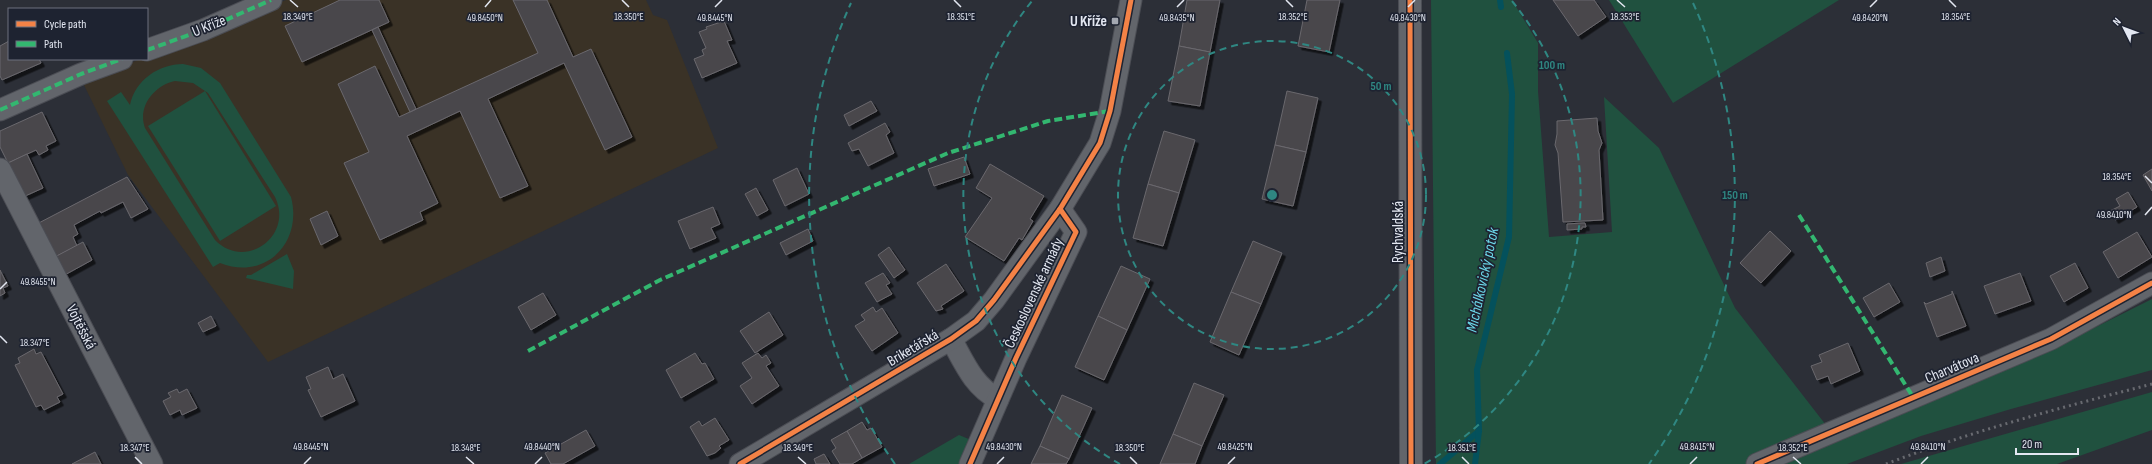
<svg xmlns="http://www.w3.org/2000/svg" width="2152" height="464" viewBox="0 0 2152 464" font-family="'Sofia Sans Condensed',sans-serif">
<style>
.education{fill:#3a3226}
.green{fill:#20513f;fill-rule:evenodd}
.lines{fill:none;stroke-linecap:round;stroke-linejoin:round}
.stream{stroke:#04515c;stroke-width:6}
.building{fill:#49474c;stroke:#6a686d;filter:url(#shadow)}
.street-casing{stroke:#4b4d54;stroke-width:23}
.secondary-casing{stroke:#4b4d54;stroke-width:24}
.street{stroke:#62656b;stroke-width:21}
.secondary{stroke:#62656b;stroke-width:22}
.rail{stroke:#686a70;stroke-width:3;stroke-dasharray:2 4;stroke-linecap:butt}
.quiet{stroke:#33b770;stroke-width:4;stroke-dasharray:8 4;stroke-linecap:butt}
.cycleway-casing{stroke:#1e2331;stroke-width:8}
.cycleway{stroke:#f48246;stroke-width:5}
.ticks{fill:none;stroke:#e3e7f1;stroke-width:1.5}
.ring{fill:none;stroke:#2f8782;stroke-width:2;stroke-dasharray:7 5}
.poi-dot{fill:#a3a7b0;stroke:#1e2331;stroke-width:1.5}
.labels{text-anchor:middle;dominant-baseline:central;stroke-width:3.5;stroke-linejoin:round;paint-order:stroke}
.poi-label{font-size:15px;font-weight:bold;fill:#e3e7f1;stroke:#1e2331;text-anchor:end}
.street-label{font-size:15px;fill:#e3e7f1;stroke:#1e2331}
.water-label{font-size:16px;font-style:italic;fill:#6cd7e9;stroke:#1e2331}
.ticks-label{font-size:10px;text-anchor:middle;fill:#e3e7f1;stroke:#1e2331;stroke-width:3.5;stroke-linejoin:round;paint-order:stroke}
.centre{fill:#2f8782;stroke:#1e2331;stroke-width:2}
.ring-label{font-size:12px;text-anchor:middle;font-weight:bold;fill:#2f8782;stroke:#1e2331;stroke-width:3.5;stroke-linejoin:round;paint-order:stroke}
</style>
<defs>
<filter id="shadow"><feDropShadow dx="3.5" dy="3.5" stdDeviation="0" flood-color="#0009"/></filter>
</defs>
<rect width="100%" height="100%" fill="#2c2f37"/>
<polygon class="education" points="286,0 646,0 653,15 667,20 718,148 268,362 128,175 82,81 141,59 147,59"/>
<g class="green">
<polygon points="1431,0 1512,0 1538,43 1538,91 1549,237 1612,232 1604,97 1659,148 1735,308 1836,438 2058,346 2152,299 2152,370 2011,409 1921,436 1847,464 1436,464"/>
<polygon points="1609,0 1839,0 1673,103"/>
<path d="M183,64L201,68L220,83L291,197C303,242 266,281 220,263L213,267L107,101L121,92L130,105C135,80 159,64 183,64ZM175,81L193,83L208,93L275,197C294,236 245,271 215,240L145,128C137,106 155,85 175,81Z"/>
<polygon points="205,91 276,206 220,241 148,126"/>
<polygon points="287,254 294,271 293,289 246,278 247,275 251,275"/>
<polygon points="2152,392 2152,430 2057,464 1901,464"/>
<polygon points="959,435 971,440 961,464 909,464"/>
</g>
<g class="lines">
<g class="stream">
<polyline points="1500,0 1501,7"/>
<polyline points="1440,464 1479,431"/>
<polyline points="1475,464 1479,431 1477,370 1509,237 1512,94 1507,53"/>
</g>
</g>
<g class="building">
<polygon points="340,0 379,0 389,22 302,62 285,26"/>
<polygon points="513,0 547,0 573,57 591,49 632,137 605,150 564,63 488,99 528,186 500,198 460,111 407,136 438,203 420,212 423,220 380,240 344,163 369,152 338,84 375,66 399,117 538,53"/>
<polygon points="1187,0 1220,0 1210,52 1179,46"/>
<polygon points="1307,0 1340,0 1329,52 1298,46"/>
<polygon points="1553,0 1594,0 1606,17 1578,36"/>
<polygon points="724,21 732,40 727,41 737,63 702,78 694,59 704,55 702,50 706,48 699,32 707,29 706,27"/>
<polygon points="378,27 416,109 410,112 372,30"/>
<polygon points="9,41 9,59 39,59 41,63 2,80 0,76 0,46"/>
<polygon points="1179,46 1210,52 1200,106 1168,101"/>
<polygon points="1287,91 1318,98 1306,152 1275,145"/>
<polygon points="871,101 877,111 849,126 844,115"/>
<polygon points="42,112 56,141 46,146 48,150 39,155 36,150 8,163 0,147 0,131"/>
<polygon points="1597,118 1598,131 1602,143 1599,150 1603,220 1563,222 1558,153 1555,145 1557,134 1557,121"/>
<polygon points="885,123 890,132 886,135 894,153 868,166 859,149 852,151 848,143"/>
<polygon points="1164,131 1195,140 1179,193 1148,184"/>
<polygon points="1275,145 1306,152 1293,206 1262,199"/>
<polygon points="27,154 43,188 23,197 8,163"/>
<polygon points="964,157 970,174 934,186 928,169"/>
<polygon points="990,164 1044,196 1030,219 1033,221 1022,240 1019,238 1004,261 965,237 992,198 976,188"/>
<polygon points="797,168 809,194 785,206 773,180"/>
<polygon points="2152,169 2152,191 2143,175"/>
<polygon points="127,177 148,209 131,218 123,202 101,213 100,211 74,225 78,234 73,237 77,246 51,259 33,226"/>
<polygon points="1148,184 1179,193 1163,246 1133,238"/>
<polygon points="756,188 768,210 757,216 745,194"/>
<polygon points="2128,192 2137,207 2115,220 2110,211 2120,206 2116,199"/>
<polygon points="713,207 720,224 711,228 716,238 690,249 678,221"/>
<polygon points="327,211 338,236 321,245 310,219"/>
<polygon points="1582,223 1585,223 1586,227 1582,227 1582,229 1567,230 1567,224"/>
<polygon points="808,229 813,241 786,255 780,243"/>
<polygon points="1770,231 1791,251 1761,283 1740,263"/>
<polygon points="2137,232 2152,257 2118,278 2103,252"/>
<polygon points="1253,241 1282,253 1261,304 1231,292"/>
<polygon points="83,242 92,260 61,277 51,259"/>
<polygon points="889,247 905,270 894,278 878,255"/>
<polygon points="1941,257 1945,271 1930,277 1926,263"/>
<polygon points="2075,263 2088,288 2064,302 2050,276"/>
<polygon points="946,264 964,291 941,306 943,309 936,311 917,283"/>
<polygon points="1121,266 1150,279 1127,330 1098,316"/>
<polygon points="0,270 8,286 3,288 5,293 0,296"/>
<polygon points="883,273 890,283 886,285 892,294 877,302 865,283"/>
<polygon points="2020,273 2031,301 1995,314 1984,286"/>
<polygon points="1889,283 1900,302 1874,317 1863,298"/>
<polygon points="1952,291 1966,326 1937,337 1924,302 1926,304 1952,294"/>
<polygon points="1231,292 1261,304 1239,355 1210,342"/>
<polygon points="543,293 556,315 531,330 518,307"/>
<polygon points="873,307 876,312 882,308 898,333 872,351 855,326 865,320 861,315"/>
<polygon points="769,312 783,335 755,353 740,331"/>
<polygon points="211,316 216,326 203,332 198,323"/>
<polygon points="1098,316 1127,330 1104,380 1075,367"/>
<polygon points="1848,343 1860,371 1831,384 1828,376 1817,380 1811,366 1822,362 1819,355"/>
<polygon points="34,349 36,354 41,352 63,394 57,397 60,402 44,410 41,405 36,407 15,365 20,363 18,358"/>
<polygon points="695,353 702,364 705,363 714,379 681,398 666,370"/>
<polygon points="758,353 762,358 766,355 771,363 766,366 779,386 752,404 740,386 752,378 742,363"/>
<polygon points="328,367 333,379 343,374 355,401 321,417 308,390 311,389 306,377"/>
<polygon points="1194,383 1224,395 1202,446 1173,434"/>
<polygon points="177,389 179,393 187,389 197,408 182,415 180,410 170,415 163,401 171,397 168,393"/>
<polygon points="1062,395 1092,408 1069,459 1040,446"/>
<polygon points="715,418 729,440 719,446 721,448 715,453 707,456 690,427 699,421 702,426"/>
<polygon points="862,422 867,430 871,428 882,447 862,458 847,431"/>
<polygon points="586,430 595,446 563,464 551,464 545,453"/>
<polygon points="847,431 862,458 852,464 840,464 832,451 836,448 831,440"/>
<polygon points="1173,434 1202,446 1195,464 1160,464"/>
<polygon points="1040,446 1069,459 1066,464 1031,464"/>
<polygon points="95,452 101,464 72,464"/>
<polygon points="824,454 830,464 816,464 814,459"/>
</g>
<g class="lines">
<g class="street-casing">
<g id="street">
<polyline points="147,50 203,30 271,0"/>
<polyline points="0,110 81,74 122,59"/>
<polyline points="0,169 152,464"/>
<path d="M951,339C964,362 973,386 998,399"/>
<polyline points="740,464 951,339 976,321 994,300 1060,209 1100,143 1110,111 1131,0"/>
<polyline points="970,464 1016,358 1076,232 1060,209"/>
<polyline points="1757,464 2051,339 2152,283"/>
</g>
</g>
<g class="secondary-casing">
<polyline id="secondary" points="1410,0 1411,464"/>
</g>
<use href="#street" class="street"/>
<use href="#secondary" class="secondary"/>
<path class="rail" d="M1886,464C1972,431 2063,407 2152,384"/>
<g class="quiet">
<polyline points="147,50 203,30 271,0"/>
<polyline points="0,110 81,74 122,59"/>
<polyline points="1799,215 1913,397"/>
<polyline points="528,351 660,280 948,153 1048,121 1110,111"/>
</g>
<g class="cycleway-casing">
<g id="cycleway">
<polyline points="1410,0 1411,464"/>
<polyline points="740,464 951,339 976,321 994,300 1060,209 1100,143 1110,111 1131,0"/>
<polyline points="970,464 1016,358 1076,232 1060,209"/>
<polyline points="1757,464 2051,339 2152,283"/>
</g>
</g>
<use href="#cycleway" class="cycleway"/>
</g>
<path class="ticks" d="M290,0L298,7M622,0L629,7M954,0L961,7M1286,0L1293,7M1617,0L1625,7M1949,0L1956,7M485,7L491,0M715,7L722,0M1177,7L1184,0M1408,7L1415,0M1870,7L1877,0M2145,176L2152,183M2145,215L2152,207M0,289L7,282M0,336L7,343M135,457L142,464M466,457L474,464M798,457L806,464M1130,457L1137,464M1462,457L1469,464M1793,457L1801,464M304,464L311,457M535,464L542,457M997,464L1004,457M1228,464L1235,457M1690,464L1697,457M1921,464L1928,457"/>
<g class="ring">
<circle cx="1272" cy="195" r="154"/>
<path d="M1120 464A309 309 0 0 1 1032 1M1512 1A309 309 0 0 1 1424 464"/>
<path d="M895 464A463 463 0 0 1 851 3M1693 3A463 463 0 0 1 1649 464"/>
</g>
<rect class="poi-dot" x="1111" y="17" width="8" height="8" rx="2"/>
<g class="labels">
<g class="poi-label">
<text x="1107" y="21">U Kříže</text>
</g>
<g class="street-label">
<text transform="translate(209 26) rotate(-22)">U Kříže</text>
<text transform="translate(1398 232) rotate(-90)">Rychvaldská</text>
<text transform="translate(1034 293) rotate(-65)">Československé armády</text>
<text transform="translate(81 327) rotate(63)">Vojtěšská</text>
<text transform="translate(913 348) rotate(-31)">Briketářská</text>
<text transform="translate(1952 368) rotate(-23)">Charvátova</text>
</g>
<g class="water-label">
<text transform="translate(1483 280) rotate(-78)">Michálkovický potok</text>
</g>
</g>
<g class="ticks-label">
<text x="298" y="20">18.349°E</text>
<text x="629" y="20">18.350°E</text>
<text x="961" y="20">18.351°E</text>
<text x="1293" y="20">18.352°E</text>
<text x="1625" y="20">18.353°E</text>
<text x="1956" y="20">18.354°E</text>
<text x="485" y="21">49.8450°N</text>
<text x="1177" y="21">49.8435°N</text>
<text x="1408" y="21">49.8430°N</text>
<text x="1870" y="21">49.8420°N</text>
<text x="715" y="21">49.8445°N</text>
<text x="2117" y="180">18.354°E</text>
<text x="2114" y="218">49.8410°N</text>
<text x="38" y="285">49.8455°N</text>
<text x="35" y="346">18.347°E</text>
<text x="311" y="450">49.8445°N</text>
<text x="542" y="450">49.8440°N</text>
<text x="1004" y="450">49.8430°N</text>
<text x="1235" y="450">49.8425°N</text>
<text x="1697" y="450">49.8415°N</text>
<text x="1928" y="450">49.8410°N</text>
<text x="135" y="451">18.347°E</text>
<text x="466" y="451">18.348°E</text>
<text x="798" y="451">18.349°E</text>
<text x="1130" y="451">18.350°E</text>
<text x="1462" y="451">18.351°E</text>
<text x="1793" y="451">18.352°E</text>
</g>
<circle cx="1272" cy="195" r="6" class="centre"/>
<g class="ring-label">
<text x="1552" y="69">100 m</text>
<text x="1381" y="90">50 m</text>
<text x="1735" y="199">150 m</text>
</g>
<rect x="8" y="8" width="140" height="52" fill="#1e2331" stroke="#6d717e"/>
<rect x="16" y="21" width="20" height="6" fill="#f48246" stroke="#6d717e"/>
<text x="44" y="28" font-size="12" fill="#e3e7f1">Cycle path</text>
<rect x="16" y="41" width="20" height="6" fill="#33b770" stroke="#6d717e"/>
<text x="44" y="48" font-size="12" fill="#e3e7f1">Path</text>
<g transform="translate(2124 28) rotate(312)" stroke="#1e2331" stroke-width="3" paint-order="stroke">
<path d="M0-3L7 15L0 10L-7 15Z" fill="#e3e7f1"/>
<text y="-6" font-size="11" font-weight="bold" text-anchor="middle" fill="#e3e7f1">N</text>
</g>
<path d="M2016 448v6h62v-6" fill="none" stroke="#e3e7f1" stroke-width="2"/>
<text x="2022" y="448" font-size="12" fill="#e3e7f1" stroke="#1e2331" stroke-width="3" paint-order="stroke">20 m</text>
</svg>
